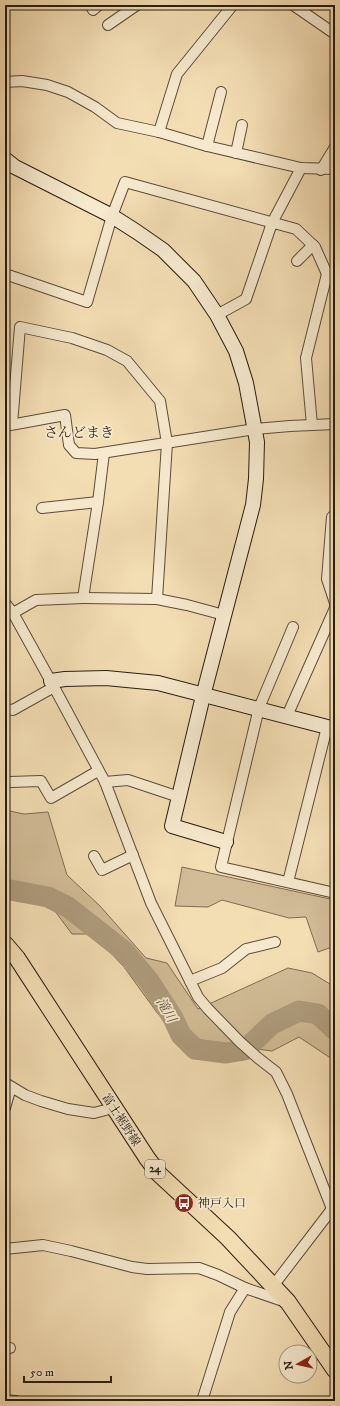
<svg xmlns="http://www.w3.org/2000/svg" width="340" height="1406" viewBox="0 0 340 1406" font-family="'IM FELL DW Pica','Noto Serif JP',serif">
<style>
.green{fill:#d1bc97;stroke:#7d6c54}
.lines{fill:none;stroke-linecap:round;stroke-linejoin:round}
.river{stroke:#ae9b7c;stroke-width:21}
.street-casing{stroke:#5c4c3a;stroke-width:12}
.secondary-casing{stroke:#291c11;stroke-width:16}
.primary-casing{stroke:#291c11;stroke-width:18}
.street{stroke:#f7e9ce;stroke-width:10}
.secondary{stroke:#f7e9ce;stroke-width:14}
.primary{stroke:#f3ddb3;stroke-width:16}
.labels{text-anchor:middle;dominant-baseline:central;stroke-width:3.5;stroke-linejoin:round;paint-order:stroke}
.shield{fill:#f7e9ce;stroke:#675a4a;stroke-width:1}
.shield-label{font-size:11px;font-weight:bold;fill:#291c11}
.street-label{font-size:12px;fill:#291c11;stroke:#f7e9ce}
.poi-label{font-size:12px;fill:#291c11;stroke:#f7e9ce;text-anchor:start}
.water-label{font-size:13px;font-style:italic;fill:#5e4f3c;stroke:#f7e9ce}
.quarter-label{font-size:14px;fill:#291c11;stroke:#f7e9ce}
</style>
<rect width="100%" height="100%" fill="#f3ddb3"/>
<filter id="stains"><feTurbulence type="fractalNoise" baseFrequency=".005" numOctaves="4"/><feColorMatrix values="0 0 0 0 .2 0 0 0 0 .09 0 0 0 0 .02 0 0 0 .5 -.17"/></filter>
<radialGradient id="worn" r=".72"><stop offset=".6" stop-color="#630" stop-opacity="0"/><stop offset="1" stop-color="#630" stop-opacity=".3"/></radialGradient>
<g class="green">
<polygon points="5,810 24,814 48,812 67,875 100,906 146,958 167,963 198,1009 288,968 312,973 335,987 335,1061 299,1037 272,1051 209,1043 191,1036 158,1014 124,967 93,934 72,934 37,887 5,884"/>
<polygon points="182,867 335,900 335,946 318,952 306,917 289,918 222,900 208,907 175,906"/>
</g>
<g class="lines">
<polyline class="river" points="5,889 48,897 68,907 124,951 149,981 173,1018 181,1035 195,1049 226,1053 245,1050 272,1024 299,1011 318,1014 335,1030"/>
<g class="street-casing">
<g id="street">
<polyline points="90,5 93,10 99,5"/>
<polyline points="293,5 335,34"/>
<polyline points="108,25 137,5"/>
<polyline points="5,82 22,81 47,85 68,92 95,107 117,123 159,132 207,146 301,168 335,169"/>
<polyline points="159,132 177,74 232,6 230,5"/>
<polyline points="207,146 221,92"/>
<polyline points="236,153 242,125"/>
<polyline points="321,170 335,147"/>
<polyline points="297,261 313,245"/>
<polyline points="5,274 87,302 112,216 125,182 296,229 315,247 327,274 335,279"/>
<polyline points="217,315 246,299 272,223 301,168"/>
<polyline points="12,424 20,327 72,338 107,350 127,361 160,401 167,443 157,599 83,598"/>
<polyline points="312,425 306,358 327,274"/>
<polyline points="5,426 65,415 69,445 76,453 95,454 255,429 290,426 335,424"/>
<polyline points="42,508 98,502"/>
<polyline points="335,515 332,517 327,579 335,603"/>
<polyline points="157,599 187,605 224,615"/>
<polyline points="5,603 13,613 54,687 105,782 151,903 198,997 208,1009 240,1042 258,1058 276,1072 287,1094 332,1209"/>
<polyline points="13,613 36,600 83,598 98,502 104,453"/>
<polyline points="293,627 259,708 221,867 335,893"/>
<polyline points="5,709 13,710 54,687"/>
<polyline points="287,716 335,608"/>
<polyline points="10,782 41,781 51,798 98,771"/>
<polyline points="105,782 128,780 179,797"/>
<polyline points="94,856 102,870 133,855"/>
<polyline points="288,882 327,727"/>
<polyline points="190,981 222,968 246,949 275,942"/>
<polyline points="5,1083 25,1095 41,1101 68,1109 94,1113 113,1108"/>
<polyline points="5,1108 11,1087"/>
<polyline points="5,1249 43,1245 71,1251 132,1267 147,1269 199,1268 218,1275 245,1288 286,1302"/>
<polyline points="273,1286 332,1209 335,1208"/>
<polyline points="5,1348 10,1348"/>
<polyline points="5,1400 16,1401"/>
<polyline points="202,1401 230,1312 245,1288"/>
</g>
</g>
<g class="secondary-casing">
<g id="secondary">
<polyline points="5,159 15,167 112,216 137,232 163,250 194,281 217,315 236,351 246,383 257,442 256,479 253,505 203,696 172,826 226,842"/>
<polyline points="51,681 65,679 106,678 158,683 335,729"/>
</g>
</g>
<g class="primary-casing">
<polyline id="primary" points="5,944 17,958 147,1158 159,1174 228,1238 288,1302 335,1370"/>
</g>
<use href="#street" class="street"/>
<use href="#secondary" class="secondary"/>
<use href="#primary" class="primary"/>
</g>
<defs>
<g id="bus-disc" transform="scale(1)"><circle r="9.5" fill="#8f2418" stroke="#f7e9ce"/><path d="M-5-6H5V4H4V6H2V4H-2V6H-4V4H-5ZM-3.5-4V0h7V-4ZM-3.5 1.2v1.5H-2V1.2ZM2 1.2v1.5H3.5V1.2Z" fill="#fff"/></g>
</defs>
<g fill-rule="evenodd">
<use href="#bus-disc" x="184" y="1203"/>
</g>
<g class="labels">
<rect class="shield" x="145" y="1160" width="20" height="18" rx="3"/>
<g class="shield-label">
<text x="155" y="1169">24</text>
</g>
<g class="street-label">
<text transform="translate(121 1120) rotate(57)">富士裾野線</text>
</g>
<g class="poi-label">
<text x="198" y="1203">神戸入口</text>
</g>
<g class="water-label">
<text transform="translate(166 1010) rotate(59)">滝川</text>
</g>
<g class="quarter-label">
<text x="79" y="433">さんどまき</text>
</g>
</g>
<rect width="340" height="1406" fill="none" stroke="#f3ddb3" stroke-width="20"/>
<rect x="6" y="6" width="328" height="1394" fill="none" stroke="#291c11" stroke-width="2"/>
<rect x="10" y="10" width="320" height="1386" fill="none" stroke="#291c11"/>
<g transform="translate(298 1364) rotate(262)"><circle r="19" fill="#f7e9ce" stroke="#a59782"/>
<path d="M0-3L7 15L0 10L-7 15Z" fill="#8f2418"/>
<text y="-6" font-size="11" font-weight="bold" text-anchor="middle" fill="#291c11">N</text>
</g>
<path d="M24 1376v6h87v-6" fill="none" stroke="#291c11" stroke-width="2"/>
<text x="30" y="1376" font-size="12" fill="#291c11" stroke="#f7e9ce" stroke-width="3" paint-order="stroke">50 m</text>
<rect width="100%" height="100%" filter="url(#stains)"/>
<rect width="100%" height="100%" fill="url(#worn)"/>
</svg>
